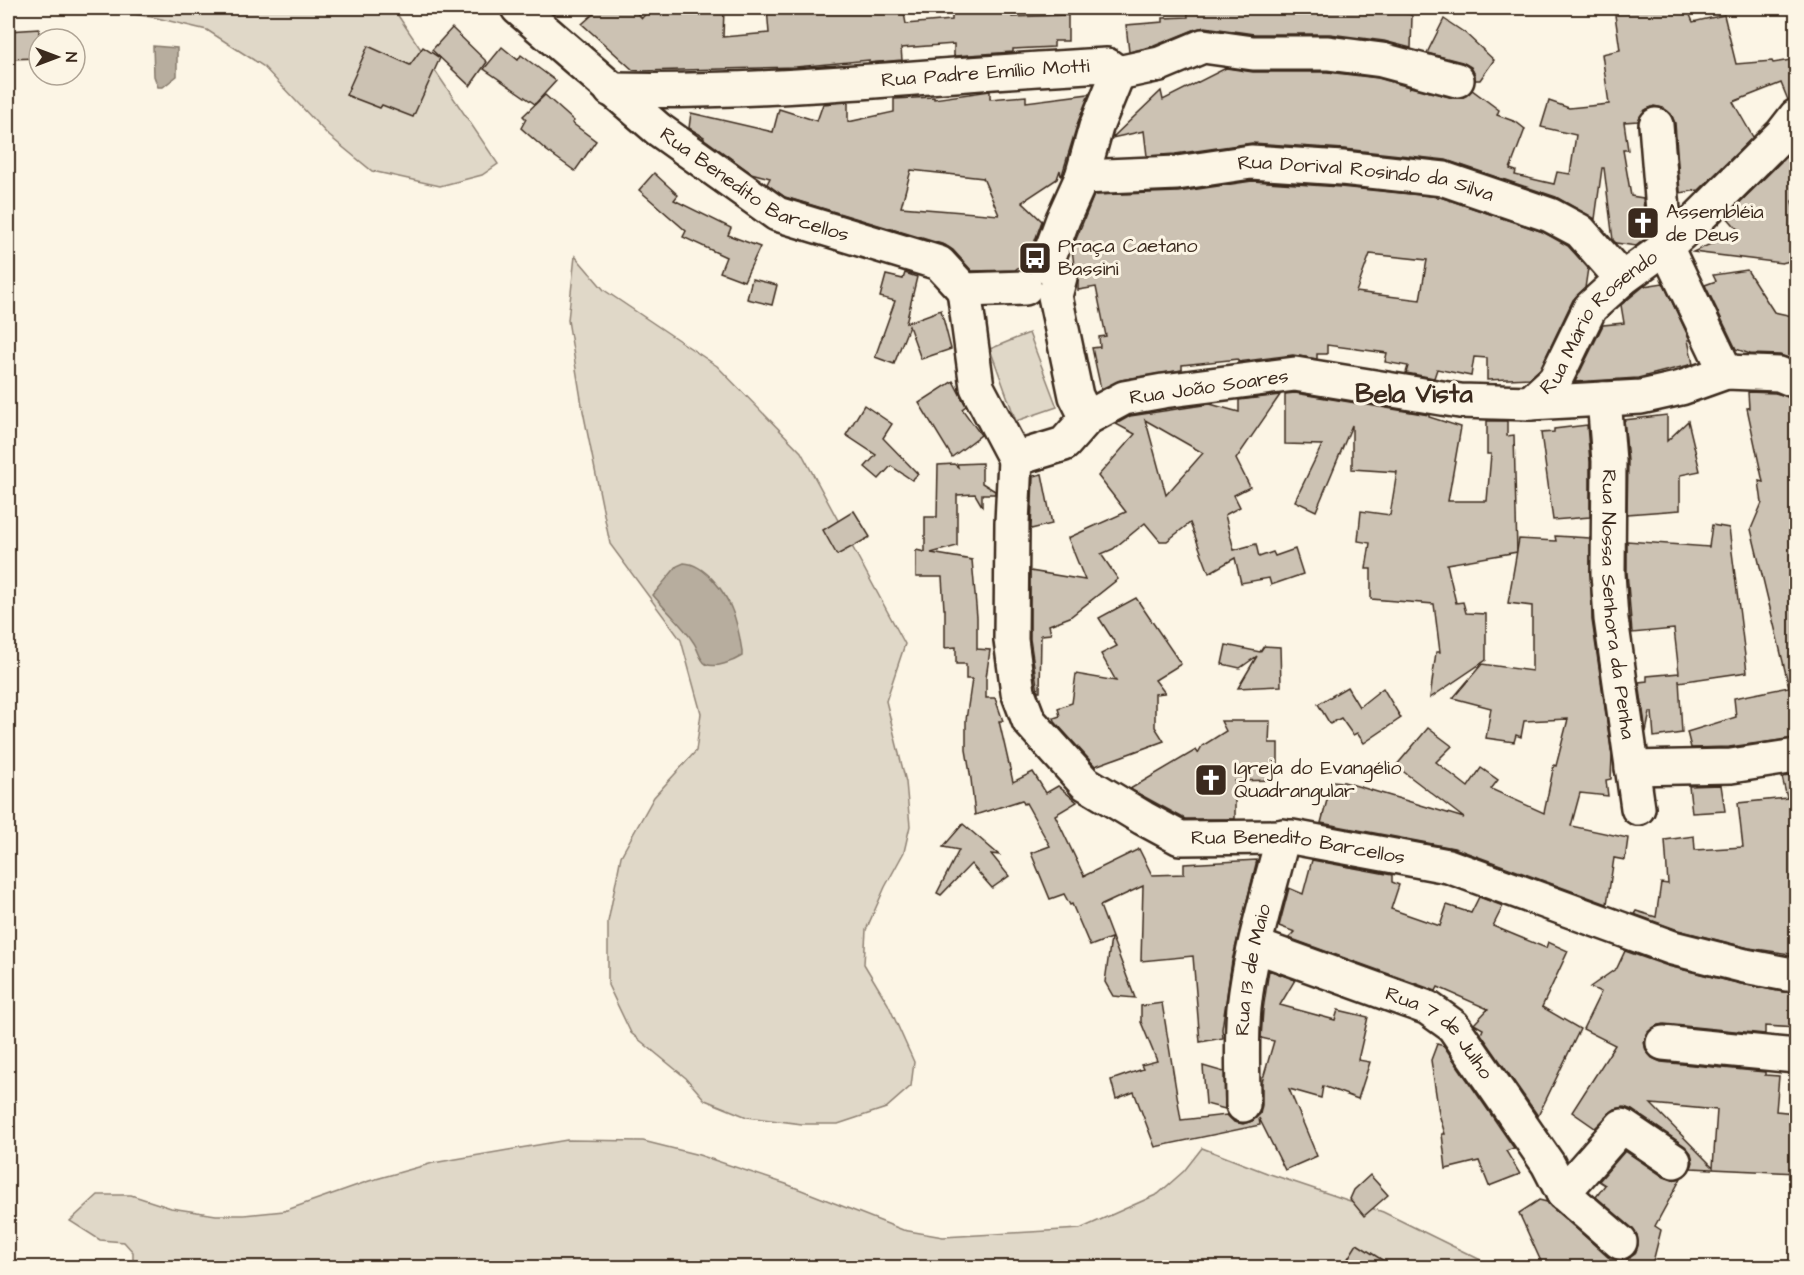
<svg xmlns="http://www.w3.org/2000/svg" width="1804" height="1275" viewBox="0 0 1804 1275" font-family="'Architects Daughter',sans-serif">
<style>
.green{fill:#e0d8c8;stroke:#8e8173;stroke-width:1.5}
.water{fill:#b7ad9e;stroke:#85796b;stroke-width:1.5}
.building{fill:#ccc2b3;stroke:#3b2a1e;stroke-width:1.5;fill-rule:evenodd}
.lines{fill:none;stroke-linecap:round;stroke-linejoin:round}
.minor-casing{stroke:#3b2a1e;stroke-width:38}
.minor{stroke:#fcf5e5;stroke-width:33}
.labels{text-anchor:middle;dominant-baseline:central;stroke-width:6;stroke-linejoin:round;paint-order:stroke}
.street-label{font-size:20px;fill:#3b2a1e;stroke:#fcf5e5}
.poi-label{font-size:20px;fill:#3b2a1e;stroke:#fcf5e5;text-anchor:start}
.district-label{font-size:26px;font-weight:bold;fill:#3b2a1e;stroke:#fcf5e5}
</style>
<rect width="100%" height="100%" fill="#fcf5e5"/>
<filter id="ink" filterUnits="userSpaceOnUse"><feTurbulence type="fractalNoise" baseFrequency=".0167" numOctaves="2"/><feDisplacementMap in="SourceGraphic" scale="12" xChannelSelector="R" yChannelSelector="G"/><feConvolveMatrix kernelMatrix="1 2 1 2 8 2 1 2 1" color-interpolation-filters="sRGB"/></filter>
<g filter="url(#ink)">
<g class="green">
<polygon points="98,8 393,8 498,164 482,175 440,186 372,171 328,135 263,66 207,30 157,18"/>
<polygon points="575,256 604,290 717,366 801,452 905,644 886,701 906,782 910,826 904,852 885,887 866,930 864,964 888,1004 914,1062 911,1086 886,1108 838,1124 802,1124 747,1117 705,1100 686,1078 631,1033 608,985 608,922 621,856 654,797 696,751 701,713 681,640 610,544 583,411 568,320"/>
<polygon points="1029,333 1057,407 1016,421 990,349"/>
<polygon points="567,1140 643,1141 699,1155 786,1184 903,1230 943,1237 1080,1229 1158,1194 1184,1171 1202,1148 1267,1173 1383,1212 1495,1267 133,1268 133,1252 124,1242 100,1240 70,1221 98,1195 131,1195 171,1208 216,1215 244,1215 284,1211 369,1181 433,1163"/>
</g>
<g class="water">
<polygon points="153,46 177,48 177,76 163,87 158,87 154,76"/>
<path d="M684,563C705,564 725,592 732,610C738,624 740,638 742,651V656C734,661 715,669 706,664C700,661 698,649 694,643C683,625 666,611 653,595L677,566Z"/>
</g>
<g class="building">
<polygon points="600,8 631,8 642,18 651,8 658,10 682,14 724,9 723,37 769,33 767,8 903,8 906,24 952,20 952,8 1012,8 1012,17 1068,15 1068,41 1054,41 1054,47 1013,49 1013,52 954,56 954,44 901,48 902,60 869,63 869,60 796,67 642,71 633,70 582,24"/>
<polygon points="1187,8 1305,8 1306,10 1309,10 1309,14 1361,8 1409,14 1412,16 1411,48 1384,41 1330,34 1254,34 1205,27 1196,29 1154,46 1129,52 1126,25 1163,22 1163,18 1188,17"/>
<polygon points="1614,8 1687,8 1693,22 1724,15 1736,64 1772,61 1773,63 1797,59 1797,98 1788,100 1781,83 1733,102 1753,137 1699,190 1680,193 1675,123 1671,114 1663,108 1654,106 1645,110 1638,121 1624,122 1628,150 1623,150 1631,196 1643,198 1646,238 1636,246 1616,243 1613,240 1604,168 1602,168 1595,219 1556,197 1446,160 1344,149 1252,143 1175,154 1147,156 1144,131 1112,138 1161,91 1163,100 1226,68 1253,72 1327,72 1378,78 1409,87 1409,89 1410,87 1453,98 1462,98 1472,90 1499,110 1497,115 1516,122 1525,129 1510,169 1516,171 1515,175 1554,184 1557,172 1570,174 1576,135 1541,127 1549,101 1569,108 1609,104 1602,54 1620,50"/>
<polygon points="1444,19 1465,33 1494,60 1480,80 1475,80 1475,75 1471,67 1462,62 1427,53"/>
<polygon points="452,28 487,62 470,86 432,50"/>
<polygon points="39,29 39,58 8,59 8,31"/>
<polygon points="368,46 410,65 423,47 440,58 413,117 382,105 380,108 346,95"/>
<polygon points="502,47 518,60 521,55 556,81 535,104 484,69"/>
<path d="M990,91V99L1026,96V102L1089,94L1078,122L1062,175L1061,176L1060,170L1057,179L1022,202L1042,221L1033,246L1020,266L1015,270L972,271L953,250L945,245L785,197L767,184L770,178L751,173L703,138L704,137L689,128L691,113L773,132L779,109L817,121L823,104L848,102V122L894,112V99L934,97V99ZM911,170L983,178L999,215L901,207Z"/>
<polygon points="545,95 574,121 572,123 596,141 575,171 547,151 521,128 526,119 523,116"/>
<polygon points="1797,146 1797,198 1792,201 1797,223 1797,259 1782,263 1693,252 1739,231 1726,216"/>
<polygon points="654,173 678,195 674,200 731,228 728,235 760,247 744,281 720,272 726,257 683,237 686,231 639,190"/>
<path d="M1252,181L1340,187L1440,197L1543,232L1568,246L1588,268L1585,288L1573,300L1540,369L1530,378L1487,380V358L1474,357L1471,376L1437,369L1434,378L1406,373L1408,366L1385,362L1387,353L1327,345V354H1317V359L1293,355L1238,362V359L1182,365V370L1121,380L1101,389L1092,348L1100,347L1099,337L1106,336L1096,287L1078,290V272L1074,266L1072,249L1094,195L1178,192ZM1370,254L1427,260L1420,300L1356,292Z"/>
<polygon points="1747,270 1774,312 1797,317 1797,361 1780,355 1750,354 1736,349 1705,285 1716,281 1713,275"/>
<polygon points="905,273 917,277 906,323 941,310 951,349 921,359 909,326 894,364 875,357 895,301 880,297 886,275 903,279"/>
<polygon points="752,279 777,285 772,305 747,299"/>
<polygon points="1663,283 1690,340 1688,340 1693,364 1638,378 1575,382 1603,325 1624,323 1621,305 1644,286"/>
<polygon points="953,381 966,406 962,409 981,435 952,457 919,403"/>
<polygon points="1748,392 1775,393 1797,399 1797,738 1729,747 1691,748 1687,732 1736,717 1734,698 1789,687 1751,529 1762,503 1759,481 1763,482 1747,408 1749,408"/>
<polygon points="1295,393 1429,415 1429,417 1461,427 1448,501 1487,501 1491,454 1487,454 1487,421 1507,421 1507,436 1514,435 1517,552 1447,564 1456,603 1463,602 1466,613 1486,614 1486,660 1430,698 1436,652 1440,652 1434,604 1371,599 1371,569 1366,569 1370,543 1358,541 1361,511 1390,515 1397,472 1352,469 1352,425 1316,511 1295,501 1322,445 1285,444 1285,394"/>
<path d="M1280,395L1236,459L1250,487L1234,495L1240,507L1225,515L1234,550L1256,544L1259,557L1273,552L1275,556L1295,549L1303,574L1271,585L1269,578L1241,583L1235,558L1209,573L1190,523L1167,541H1160L1145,523L1113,549L1101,554L1118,579L1070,617L1049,625L1051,634L1041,635L1040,692H1038L1030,639V571L1085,580L1068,538L1126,512L1098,476L1135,434L1116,424L1130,416L1210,404L1239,412V400ZM1145,420L1203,453L1166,495L1148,429Z"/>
<polygon points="864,405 892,424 883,438 918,474 912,480 891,466 879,479 865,467 876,455 846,435"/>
<polygon points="1667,415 1667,441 1688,421 1700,471 1680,475 1680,510 1627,514 1628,461 1624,420"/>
<polygon points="1587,425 1590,462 1590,517 1553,520 1541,433 1554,432 1554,429"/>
<polygon points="982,463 982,483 995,491 995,494 982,494 982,506 975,494 957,495 957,546 931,553 972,560 977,617 977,649 990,650 986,678 986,698 995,698 1003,721 999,721 1013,782 1033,772 1046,793 1058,786 1077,802 1055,815 1084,876 1139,849 1152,875 1184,874 1184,864 1257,860 1232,961 1222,1029 1223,1038 1200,1042 1193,956 1141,961 1143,886 1100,906 1135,998 1113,996 1105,982 1111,938 1090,946 1072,904 1070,905 1064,894 1050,899 1031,853 1050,846 1026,803 1024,804 1022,800 975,815 971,779 966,750 966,720 972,679 966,679 966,664 956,664 956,647 945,648 945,609 944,609 942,577 916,577 916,550 925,552 925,517 937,517 938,465 954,464 958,467 957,464"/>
<polygon points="1042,474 1052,524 1031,529 1033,476"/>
<polygon points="854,511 870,537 837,555 823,530"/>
<polygon points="1712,525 1729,528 1747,672 1679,682 1679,679 1682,733 1654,737 1652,712 1650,712 1646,732 1639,682 1647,681 1647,676 1679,673 1674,629 1632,633 1627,572 1627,541 1709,547"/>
<polygon points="1555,536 1590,538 1592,620 1612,756 1611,779 1606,780 1608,796 1580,793 1571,826 1628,838 1625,860 1614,858 1607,904 1454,848 1321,823 1332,781 1344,782 1464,818 1396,766 1428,728 1452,746 1436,762 1468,787 1481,768 1498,780 1491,789 1544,813 1554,765 1556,766 1568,719 1524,721 1521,737 1516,735 1514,742 1486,738 1491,708 1453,698 1482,664 1532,671 1532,606 1508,603 1519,539 1556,541"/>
<polygon points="1136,598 1181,664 1155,680 1165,693 1155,694 1155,727 1164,741 1095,766 1056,723 1054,718 1060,716 1058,708 1072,703 1076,674 1116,681 1101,654 1117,646 1099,618"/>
<polygon points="1226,645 1260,652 1264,646 1280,647 1281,686 1238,688 1257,656 1240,668 1222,664"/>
<polygon points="1347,687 1359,707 1383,688 1401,718 1364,743 1357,733 1353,735 1341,718 1330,724 1318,704"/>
<polygon points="1221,721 1270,721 1269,743 1278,743 1278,769 1275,769 1275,780 1235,781 1235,819 1185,819 1130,789 1196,750 1198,753 1202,746 1226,731"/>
<polygon points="1797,775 1797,955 1749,948 1678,930 1634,914 1636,911 1656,917 1661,883 1668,884 1665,840 1694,836 1695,850 1743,847 1738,803 1787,798 1782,777"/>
<polygon points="1721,785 1725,811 1692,813 1689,786"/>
<polygon points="963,824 999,855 991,854 1009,876 992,888 971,864 941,895 937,893 959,850 943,847"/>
<polygon points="1312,860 1392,875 1392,882 1399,885 1391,909 1440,926 1447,905 1471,913 1479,897 1503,906 1493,926 1546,948 1548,942 1568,951 1542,1007 1580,1029 1538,1116 1481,1034 1483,1029 1474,1024 1488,1009 1438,987 1436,991 1289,938 1295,932 1279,926 1289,888 1303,894"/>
<path d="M1625,951L1668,966L1741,984L1783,992L1797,993V1028L1765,1026V1034L1664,1024L1656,1026L1648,1032L1644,1042L1646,1051L1652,1058L1661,1062L1765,1072V1075L1779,1076L1776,1111L1796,1113L1797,1173L1691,1168L1693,1162L1691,1153L1685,1146L1632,1110L1624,1107L1615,1109L1595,1128L1572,1112L1615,1045L1583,1029L1601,992L1590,987L1617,968ZM1651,1104L1717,1110L1713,1167Z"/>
<polygon points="1269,970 1295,980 1280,1005 1335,1020 1338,1010 1368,1017 1358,1060 1370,1062 1358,1099 1323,1086 1321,1098 1289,1089 1317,1156 1285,1170 1259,1118 1260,1125 1155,1147 1134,1092 1116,1099 1111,1080 1143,1069 1141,1065 1157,1061 1141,1022 1141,1006 1162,1003 1181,1120 1227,1115 1234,1122 1243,1124 1252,1121 1260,1114 1262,1105 1262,1082 1274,1041 1261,1038 1263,1010"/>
<polygon points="1437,1044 1444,1046 1514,1148 1506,1151 1520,1174 1489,1186 1479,1161 1446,1169 1442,1134 1445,1134 1439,1114 1431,1060"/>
<polygon points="1203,1066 1224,1072 1225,1109 1206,1104"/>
<polygon points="1625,1151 1664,1177 1672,1180 1681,1178 1655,1226 1661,1230 1654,1258 1649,1268 1544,1268 1519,1213 1539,1200 1547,1202 1608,1257 1617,1260 1626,1260 1635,1254 1638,1245 1637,1235 1632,1228 1596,1197 1605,1185 1599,1181"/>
<polygon points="1370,1175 1388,1195 1364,1216 1350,1199 1354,1190"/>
<polygon points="1357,1244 1395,1268 1342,1268"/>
</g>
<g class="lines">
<g class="minor-casing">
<g id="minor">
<path id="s1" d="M518,8L658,129L777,214L939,263L964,290L1025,288"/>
<path id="s2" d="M611,90C777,94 942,73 1107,65L1118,73L1160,64L1203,46L1253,53H1328L1382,60L1457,80"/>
<polyline points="1656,125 1666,247 1726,372"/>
<path id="s3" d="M1082,177L1177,173L1251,162L1342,168L1444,179L1550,215L1580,231L1622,279"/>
<polyline points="1046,265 1063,219 1082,177 1096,127 1118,73"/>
<polyline points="1046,265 1060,277 1055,296 1076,396 1087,418"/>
<polyline points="964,290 977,387 1015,459"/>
<path id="s4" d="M1796,381L1779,374L1726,372L1681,388L1641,397L1530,403L1460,401L1295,374L1163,391L1124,398L1087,418L1064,444L1015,459L1012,523L1011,640L1018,692L1029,721L1085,783L1143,818L1180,838L1292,837L1448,866L1673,948L1745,966L1787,974H1796"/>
<path id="s5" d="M1604,399L1609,461L1608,573L1611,619L1638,808"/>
<path id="s6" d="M1530,403L1555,380L1590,308L1622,279L1666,247L1697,219L1782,134L1796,116"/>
<polyline points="1632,768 1731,766 1796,756"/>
<path id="s7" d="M1256,946L1428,1008L1453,1026L1548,1164L1563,1193L1620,1242"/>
<polyline points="1663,1043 1796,1056"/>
<path id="s8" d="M1243,1105C1243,1073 1241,1040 1244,1008C1250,950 1269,892 1283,836"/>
<polyline points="1563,1193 1622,1126 1674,1161"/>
</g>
</g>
<use href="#minor" class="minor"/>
</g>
</g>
<defs>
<g id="church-square" transform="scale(1.725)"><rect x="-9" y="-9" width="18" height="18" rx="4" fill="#3b2a1e" stroke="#fcf5e5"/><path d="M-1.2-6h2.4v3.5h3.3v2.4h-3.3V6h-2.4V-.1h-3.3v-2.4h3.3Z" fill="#fff"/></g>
<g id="bus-square" transform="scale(1.725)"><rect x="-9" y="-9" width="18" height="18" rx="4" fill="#3b2a1e" stroke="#fcf5e5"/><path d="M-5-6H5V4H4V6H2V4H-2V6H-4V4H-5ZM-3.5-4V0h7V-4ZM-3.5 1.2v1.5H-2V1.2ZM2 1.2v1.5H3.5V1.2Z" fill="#fff"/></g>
</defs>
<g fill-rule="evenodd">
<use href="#church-square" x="1643" y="223"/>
<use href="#bus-square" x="1035" y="258"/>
<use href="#church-square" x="1211" y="780"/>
</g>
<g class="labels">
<g class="street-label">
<text stroke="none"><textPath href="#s2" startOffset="375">Rua Padre Emílio Motti</textPath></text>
<text stroke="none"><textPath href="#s1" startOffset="298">Rua Benedito Barcellos</textPath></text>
<text stroke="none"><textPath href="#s3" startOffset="286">Rua Dorival Rosindo da Silva</textPath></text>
<text stroke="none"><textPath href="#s6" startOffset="108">Rua Mário Rosendo</textPath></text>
<text transform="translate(1209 387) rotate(-8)">Rua João Soares</text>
<text stroke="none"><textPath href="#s5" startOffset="206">Rua Nossa Senhora da Penha</textPath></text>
<text stroke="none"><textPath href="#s4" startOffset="1386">Rua Benedito Barcellos</textPath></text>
<text stroke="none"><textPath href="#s8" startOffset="136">Rua 13 de Maio</textPath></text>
<text stroke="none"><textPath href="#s7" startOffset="207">Rua 7 de Julho</textPath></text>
</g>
<g class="poi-label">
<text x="1666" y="212">Assembléia<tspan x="1666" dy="23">de Deus</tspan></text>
<text x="1058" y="246">Praça Caetano<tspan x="1058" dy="23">Bassini</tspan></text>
<text x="1234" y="768">Igreja do Evangélio<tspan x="1234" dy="23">Quadrangular</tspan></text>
</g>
<g class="district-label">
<text x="1414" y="394">Bela Vista</text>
</g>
</g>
<rect width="1804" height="1275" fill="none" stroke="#fcf5e5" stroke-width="30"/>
<rect x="15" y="15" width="1774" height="1245" fill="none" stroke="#3b2a1e" stroke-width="2" filter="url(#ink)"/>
<g transform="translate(57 57) rotate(90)"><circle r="28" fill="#fcf5e5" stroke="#afa495" stroke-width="1.5"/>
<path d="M0-4.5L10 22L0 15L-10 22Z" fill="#3b2a1e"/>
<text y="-9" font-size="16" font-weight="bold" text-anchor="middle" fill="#3b2a1e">N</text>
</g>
</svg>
